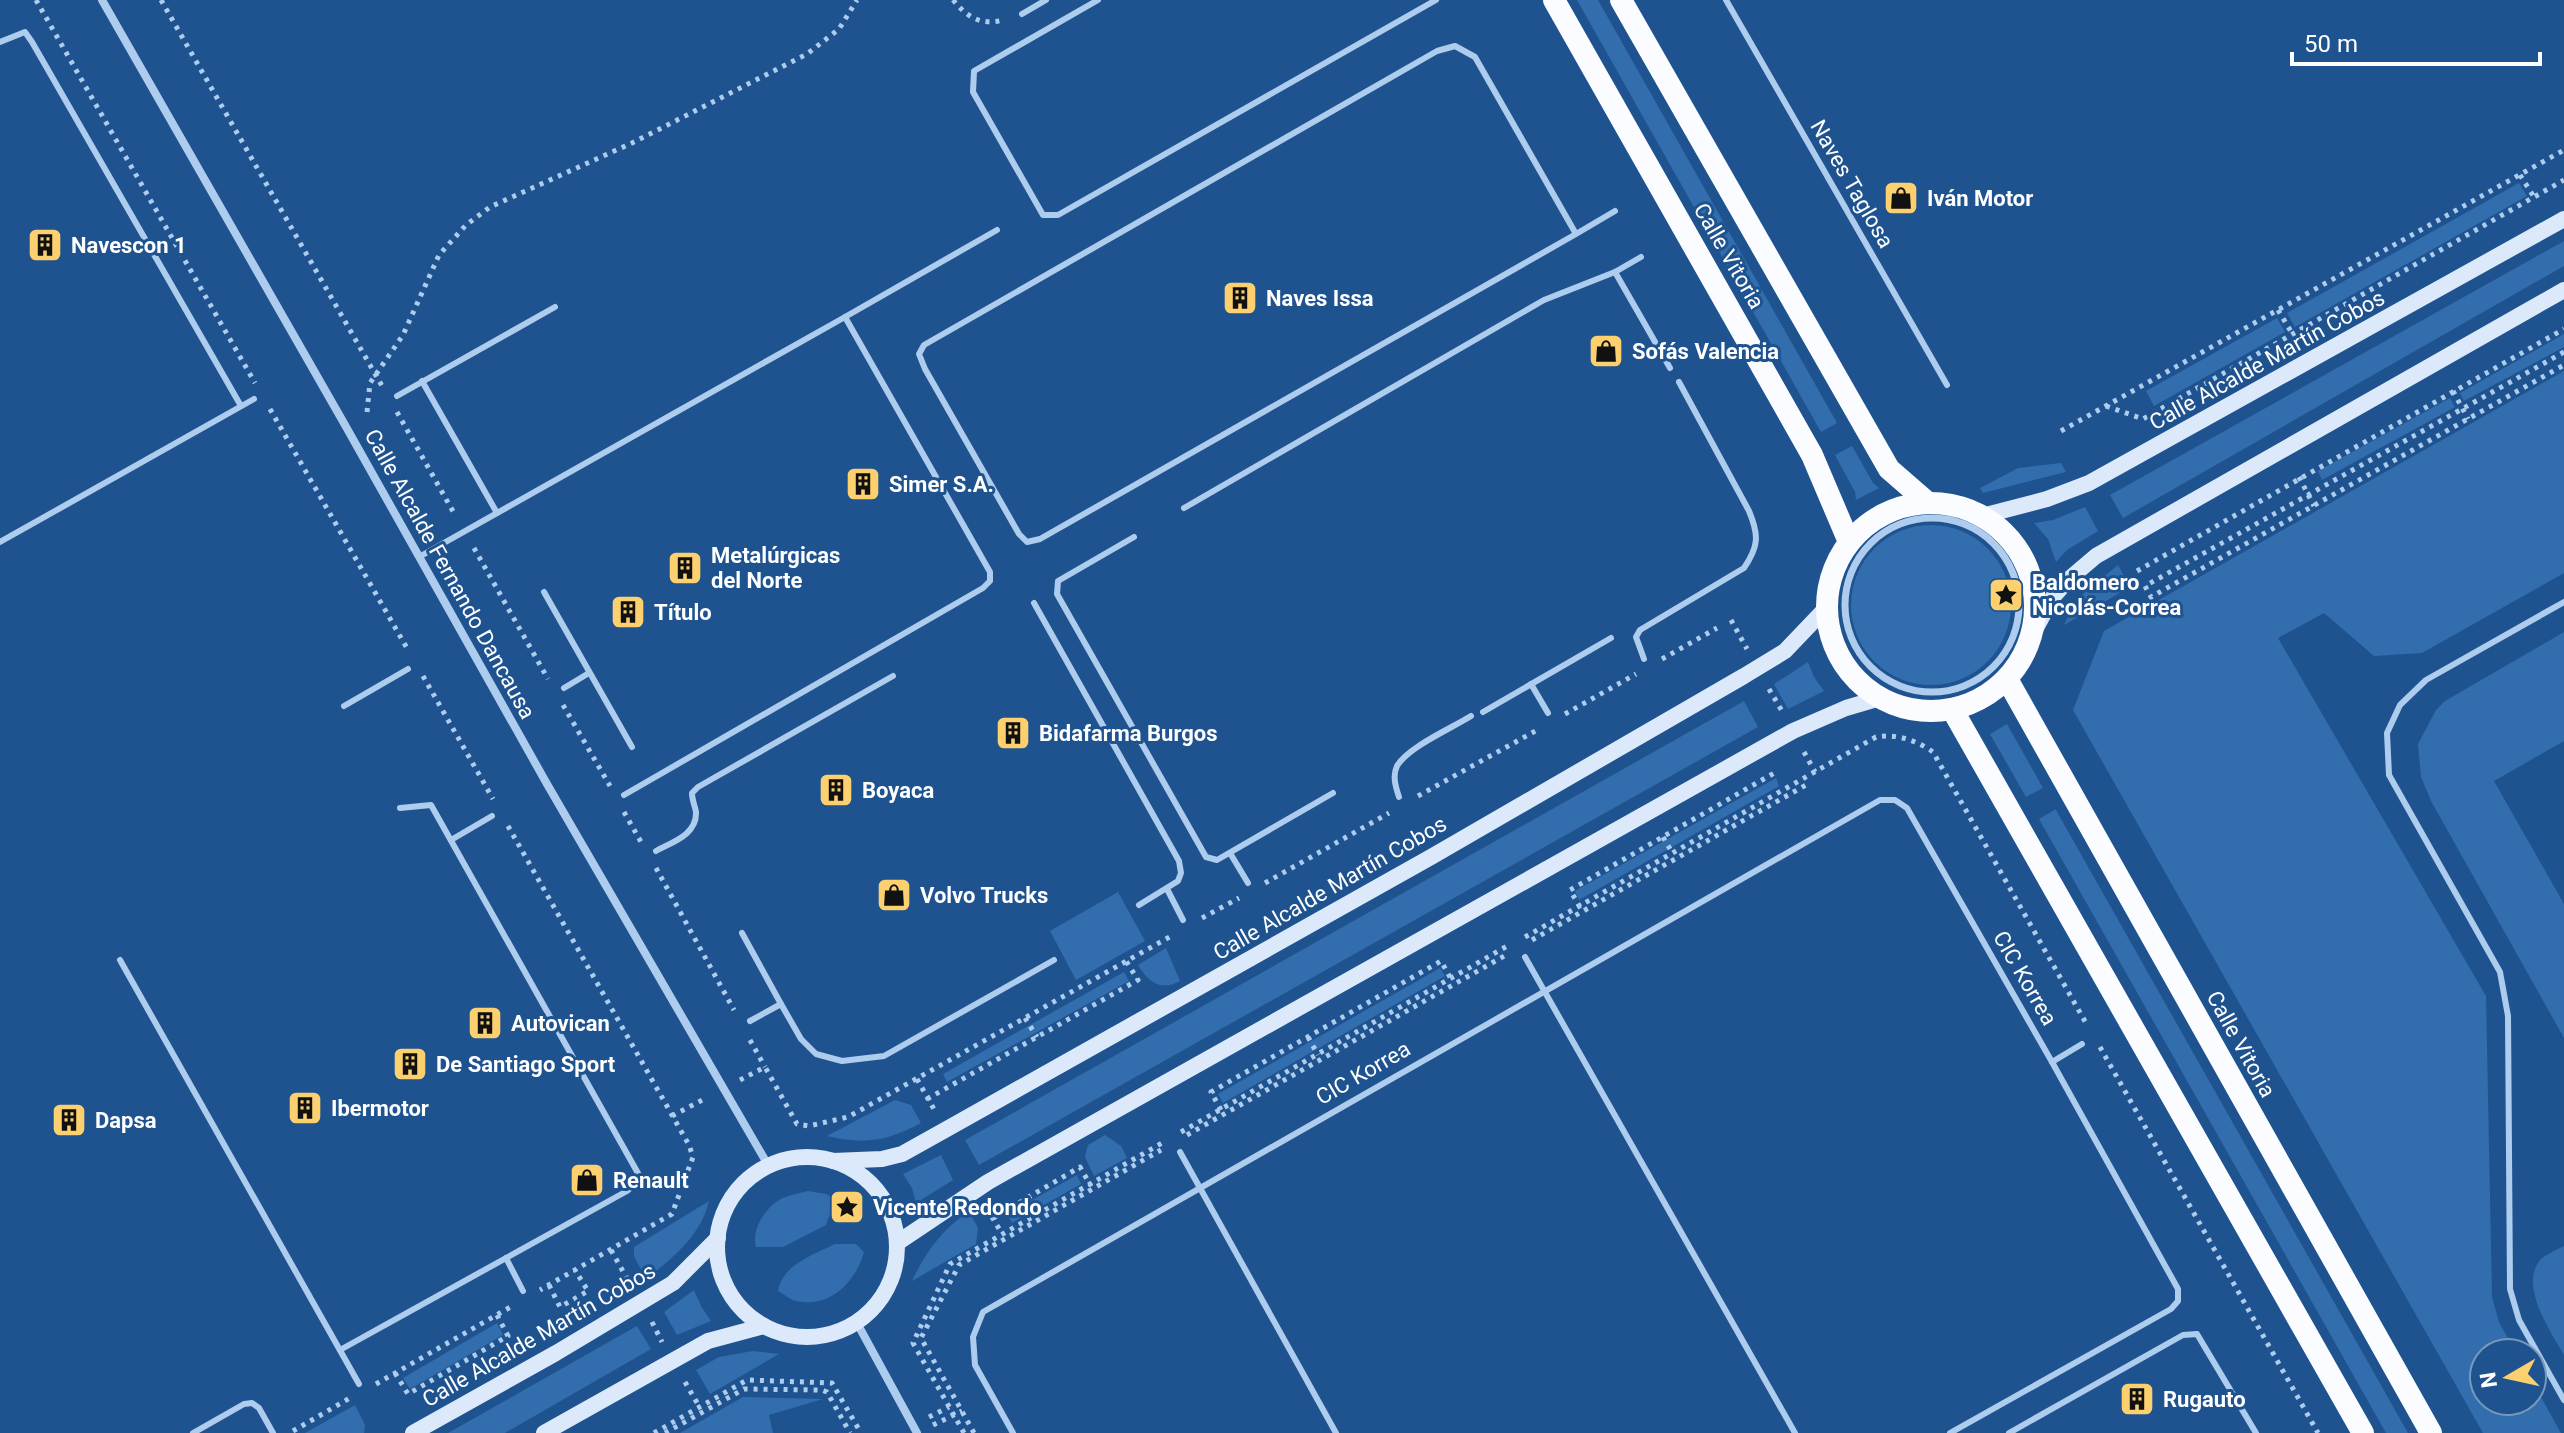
<svg xmlns="http://www.w3.org/2000/svg" width="2564" height="1433" viewBox="0 0 2564 1433" font-family="Roboto,sans-serif">
<style>
.green{fill:#326dae}
.lines{fill:none;stroke-linecap:round;stroke-linejoin:round}
.path{stroke:#aecced;stroke-width:5;stroke-dasharray:4 6;stroke-linecap:butt}
.service{stroke:#aecced;stroke-width:6}
.pedestrian{stroke:#aecced;stroke-width:7}
.minor{stroke:#aecced;stroke-width:8}
.secondary{stroke:#dbe9fa;stroke-width:16}
.trunk{stroke:#fafcff;stroke-width:22}
.labels{text-anchor:middle;dominant-baseline:central;stroke-width:6;stroke-linejoin:round;paint-order:stroke}
.street-label{font-size:22px;fill:#fff;stroke:#1e5390}
.poi-label{font-size:22px;font-weight:bold;fill:#fff;stroke:#1e5390;text-anchor:start}
</style>
<rect width="100%" height="100%" fill="#1e5390"/>
<g class="green">
<polygon points="1577,0 1598,0 1837,423 1821,432"/>
<polygon points="2519,183 2527,196 2295,327 2287,313"/>
<polygon points="2564,241 2564,266 2123,518 2110,495"/>
<polygon points="2277,318 2285,332 2154,406 2146,391"/>
<polygon points="2564,334 2564,347 2464,401 2460,393"/>
<polygon points="2564,371 2564,573 2422,653 2374,656 2324,613 2278,638 2486,996 2492,1297 2499,1322 2516,1353 2484,1353 2484,1401 2532,1401 2532,1381 2561,1433 2483,1433 2073,710 2104,631"/>
<polygon points="2450,398 2455,407 2322,480 2318,471"/>
<polygon points="1852,446 1873,483 1879,488 1856,500 1855,492 1835,455"/>
<polygon points="2061,463 2066,472 1983,493 1980,488 2018,468"/>
<polygon points="2085,507 2098,531 2067,550 2056,562 2048,539 2034,523 2053,520"/>
<circle cx="1931" cy="605" r="80"/>
<polygon points="2118,565 2130,587 2064,625 2077,599"/>
<polygon points="2564,632 2564,741 2494,781 2564,904 2564,1038 2431,801 2421,777 2418,744 2436,710 2445,701"/>
<polygon points="1808,662 1814,677 1824,691 1788,709 1774,684"/>
<polygon points="1744,701 1758,727 979,1165 965,1140"/>
<polygon points="2007,724 2043,788 2026,797 1990,734"/>
<polygon points="1776,778 1779,786 1579,900 1575,891"/>
<polygon points="2056,809 2056,810 2408,1433 2386,1433 2039,819"/>
<polygon points="1118,892 1145,941 1076,980 1050,931"/>
<path d="M1166,948L1180,981C1161,992 1148,982 1138,965Z"/>
<polygon points="1440,968 1445,976 1223,1103 1218,1094"/>
<polygon points="1124,972 1129,981 947,1082 943,1074"/>
<path d="M895,1100L911,1105L921,1123C887,1141 865,1145 827,1136Z"/>
<polygon points="1105,1135 1121,1146 1127,1158 1094,1176 1085,1157 1088,1145"/>
<polygon points="941,1155 953,1180 916,1203 912,1188 903,1174"/>
<polygon points="1077,1175 1081,1184 1012,1223 1007,1214"/>
<path d="M808,1191L826,1194L835,1199L826,1225L783,1247H756C751,1229 766,1206 783,1198C790,1195 800,1193 808,1191Z"/>
<path d="M709,1201C701,1235 673,1258 646,1279L634,1256V1247Z"/>
<path d="M969,1211L978,1228L976,1244L912,1281C926,1251 942,1230 969,1211Z"/>
<path d="M835,1244H856L864,1252C856,1281 830,1309 796,1301C790,1300 784,1294 778,1291C783,1264 813,1255 835,1244Z"/>
<path d="M2564,1246V1355C2550,1331 2518,1284 2541,1259C2547,1254 2558,1249 2564,1246Z"/>
<polygon points="694,1290 701,1306 711,1321 677,1335 664,1312"/>
<polygon points="497,1323 503,1335 410,1389 403,1378"/>
<polygon points="637,1326 651,1349 505,1433 448,1433"/>
<polygon points="753,1351 779,1354 710,1394 696,1370 719,1357"/>
<polygon points="743,1397 823,1399 769,1415 773,1433 680,1433"/>
<polygon points="355,1405 365,1425 364,1433 305,1433"/>
</g>
<g class="lines">
<g class="path">
<polyline points="36,0 255,383"/>
<polyline points="161,0 382,386"/>
<path d="M953,0C967,17 981,26 1003,20"/>
<polyline points="2520,175 2534,197"/>
<polyline points="2278,310 2293,335"/>
<polyline points="2564,352 2145,586 2151,597 2564,365"/>
<polyline points="2453,391 2468,419"/>
<polyline points="2106,406 2143,419 2564,180"/>
<polyline points="270,409 408,650"/>
<polyline points="367,412 370,383 403,335 439,255 466,225 490,207 632,143 807,54 839,29 857,0"/>
<polyline points="397,412 455,515"/>
<polyline points="2061,431 2564,150"/>
<polyline points="2299,477 2314,506"/>
<polyline points="474,548 548,679"/>
<polyline points="2137,571 2564,329"/>
<polyline points="1731,620 1747,649"/>
<polyline points="1662,659 1717,628"/>
<polyline points="423,676 493,799"/>
<polyline points="1769,689 1782,711"/>
<polyline points="563,705 610,786"/>
<polyline points="1565,714 1636,674"/>
<polyline points="1804,752 1815,772"/>
<polyline points="1418,796 1539,729"/>
<polyline points="624,812 641,842"/>
<polyline points="508,826 689,1145 693,1157 672,1214 540,1290"/>
<polyline points="1663,837 1673,854"/>
<polyline points="656,868 734,1010"/>
<polyline points="1265,883 1389,813"/>
<polyline points="1580,907 1570,890 1776,772"/>
<polyline points="1202,918 1239,898"/>
<path d="M1525,937L1876,737C1896,733 1918,741 1933,752L2087,1025"/>
<polyline points="1532,940 1806,785"/>
<polyline points="1025,1018 1037,1037"/>
<polyline points="1308,1037 1318,1055"/>
<polyline points="750,1040 765,1067"/>
<polyline points="2100,1047 2318,1433"/>
<polyline points="917,1079 935,1111"/>
<polyline points="740,1080 765,1067 797,1124 809,1126 848,1117 1173,935"/>
<polyline points="927,1099 1138,980 1126,961"/>
<polyline points="1221,1110 1211,1092 1441,961 1451,979"/>
<polyline points="672,1116 706,1098"/>
<polyline points="1181,1132 1509,945"/>
<polyline points="1187,1135 1506,955"/>
<polyline points="987,1208 1002,1234"/>
<polyline points="993,1218 1080,1167 1091,1186"/>
<polyline points="611,1250 629,1282"/>
<polyline points="549,1285 560,1307 588,1291 575,1270"/>
<polyline points="652,1322 662,1342"/>
<polyline points="395,1373 408,1394 508,1336 497,1315"/>
<polyline points="685,1382 700,1408"/>
<polyline points="376,1384 514,1305"/>
<polyline points="929,1417 949,1407"/>
<polyline points="933,1425 962,1411"/>
<polyline points="293,1431 350,1398"/>
<polyline points="654,1433 747,1380 832,1383 861,1433"/>
<polyline points="665,1433 744,1389 822,1390 827,1392 850,1433"/>
<polyline points="964,1433 913,1343 950,1264 1162,1143"/>
<polyline points="974,1433 921,1338 959,1265 1161,1150"/>
</g>
<g class="service">
<polyline points="1098,0 974,71 973,92 1043,215 1058,215 1436,0"/>
<polyline points="1726,0 1947,385"/>
<polyline points="1022,14 1046,0"/>
<polyline points="0,42 25,32 32,42 241,406"/>
<polyline points="1576,234 1475,57 1455,46 1437,51 924,345 919,354 925,369 1019,534 1027,542 1040,539 1576,234 1615,211"/>
<polyline points="1615,272 1670,368"/>
<polyline points="422,381 497,513"/>
<polyline points="397,396 555,307"/>
<polyline points="1184,508 1544,300 1615,272 1641,257"/>
<polyline points="1134,537 1058,581 1057,594 1206,857 1217,860 1333,793"/>
<polyline points="0,542 254,399"/>
<polyline points="419,557 845,317"/>
<polyline points="544,592 632,747"/>
<polyline points="2564,602 2426,680 2400,705 2387,733 2389,775 2500,972 2508,1016 2510,1289 2519,1320 2564,1400"/>
<polyline points="1034,603 1179,861 1181,873 1178,881 1139,905"/>
<path d="M1644,659L1636,637L1640,630L1744,568C1759,546 1759,535 1749,511L1679,382"/>
<polyline points="1531,684 1548,713"/>
<polyline points="564,688 589,673"/>
<polyline points="344,706 408,669"/>
<polyline points="1483,712 1611,638"/>
<polyline points="624,795 983,588 990,581 990,572 845,317 997,230"/>
<path d="M1399,797C1396,788 1392,776 1397,766C1408,747 1452,728 1471,716"/>
<polyline points="451,840 492,816"/>
<path d="M656,851C672,842 697,835 696,812C695,806 692,800 692,793L698,787L893,676"/>
<polyline points="1230,853 1248,883"/>
<polyline points="1167,889 1183,920"/>
<polyline points="742,933 781,1004"/>
<polyline points="1525,957 1795,1433"/>
<polyline points="120,960 359,1384"/>
<polyline points="750,1021 781,1004 801,1039 816,1054 842,1061 884,1056 1054,960"/>
<polyline points="2052,1062 2082,1044"/>
<polyline points="1180,1152 1336,1433"/>
<polyline points="506,1258 523,1291"/>
<polyline points="340,1350 627,1191 638,1181 639,1175 431,805 400,808"/>
<polyline points="193,1433 244,1404 252,1403 259,1408 273,1433"/>
<polyline points="1013,1433 975,1365 973,1337 983,1312 1880,800 1895,800 1907,808 2052,1062 2178,1289 2178,1301 2171,1309 1950,1433"/>
<polyline points="2009,1433 2183,1335 2197,1334 2256,1433"/>
</g>
<circle class="pedestrian" cx="1932" cy="605" r="87"/>
<g class="minor">
<polyline points="102,0 345,425 547,784 768,1165"/>
<polyline points="857,1323 917,1433"/>
</g>
<g class="secondary">
<polyline points="1982,516 2047,499 2089,483 2564,219"/>
<polyline points="2031,637 2053,597 2069,579 2096,556 2564,290"/>
<circle cx="807" cy="1247" r="90"/>
<polyline points="833,1161 882,1159 902,1154 945,1130 1431,857 1744,676 1785,651 1827,607"/>
<polyline points="897,1243 988,1182 1793,731 1846,708 1880,698"/>
<polyline points="413,1433 556,1353 673,1283 718,1238"/>
<polyline points="544,1433 708,1341 764,1326"/>
</g>
<g class="trunk">
<polyline points="1554,0 1812,455 1849,542"/>
<polyline points="1621,0 1889,469 1927,502"/>
<circle cx="1931" cy="607" r="104"/>
<polyline points="2007,679 2431,1433"/>
<polyline points="1952,709 2363,1433"/>
</g>
</g>
<defs>
<g id="shop-square" transform="scale(1.8)"><rect x="-9" y="-9" width="18" height="18" rx="4" fill="#fcd06e" stroke="#1e5390"/><path d="M-5-2.5h2.3a2.7 3.5 0 0 1 5.4 0H5L5.5 6h-11ZM-1.5-2.5h3a1.5 2.3 0 0 0-3 0Z" fill="#111"/></g>
<g id="building-square" transform="scale(1.8)"><rect x="-9" y="-9" width="18" height="18" rx="4" fill="#fcd06e" stroke="#1e5390"/><path d="M-4-6H4V6H1V3H-1V6H-4ZM-2.5-4.3h1.7v1.8h-1.7ZM.8-4.3h1.7v1.8H.8ZM-2.5-1h1.7V.8h-1.7ZM.8-1h1.7V.8H.8Z" fill="#111"/></g>
<g id="sight-square" transform="scale(1.8)"><rect x="-9" y="-9" width="18" height="18" rx="4" fill="#fcd06e" stroke="#1e5390"/><path d="M0-6L1.8-2.2L6-1.7L2.9 1.2L3.7 5.4L0 3.3L-3.7 5.4L-2.9 1.2L-6-1.7L-1.8-2.2Z" fill="#111"/></g>
</defs>
<g fill-rule="evenodd">
<use href="#shop-square" x="1901" y="198"/>
<use href="#building-square" x="45" y="245"/>
<use href="#building-square" x="1240" y="298"/>
<use href="#shop-square" x="1606" y="351"/>
<use href="#building-square" x="863" y="484"/>
<use href="#building-square" x="685" y="568"/>
<use href="#sight-square" x="2006" y="595"/>
<use href="#building-square" x="628" y="612"/>
<use href="#building-square" x="1013" y="733"/>
<use href="#building-square" x="836" y="790"/>
<use href="#shop-square" x="894" y="895"/>
<use href="#building-square" x="485" y="1023"/>
<use href="#building-square" x="410" y="1064"/>
<use href="#building-square" x="305" y="1108"/>
<use href="#building-square" x="69" y="1120"/>
<use href="#shop-square" x="587" y="1180"/>
<use href="#sight-square" x="847" y="1207"/>
<use href="#building-square" x="2137" y="1399"/>
</g>
<g class="labels">
<g class="street-label">
<text transform="translate(1852 184) rotate(60)">Naves Taglosa</text>
<text transform="translate(1729 256) rotate(60)">Calle Vitoria</text>
<text transform="translate(2267 360) rotate(-29)">Calle Alcalde Martín Cobos</text>
<text transform="translate(450 574) rotate(61)">Calle Alcalde Fernando Dancausa</text>
<text transform="translate(1330 888) rotate(-30)">Calle Alcalde Martín Cobos</text>
<text transform="translate(2025 978) rotate(60)">CIC Korrea</text>
<text transform="translate(2241 1044) rotate(61)">Calle Vitoria</text>
<text transform="translate(1363 1073) rotate(-30)">CIC Korrea</text>
<text transform="translate(539 1335) rotate(-30)">Calle Alcalde Martín Cobos</text>
</g>
<g class="poi-label">
<text x="1927" y="198">Iván Motor</text>
<text x="71" y="245">Navescon 1</text>
<text x="1266" y="298">Naves Issa</text>
<text x="1632" y="351">Sofás Valencia</text>
<text x="889" y="484">Simer S.A.</text>
<text x="711" y="555">Metalúrgicas<tspan x="711" dy="25">del Norte</tspan></text>
<text x="2032" y="582">Baldomero<tspan x="2032" dy="25">Nicolás-Correa</tspan></text>
<text x="654" y="612">Título</text>
<text x="1039" y="733">Bidafarma Burgos</text>
<text x="862" y="790">Boyaca</text>
<text x="920" y="895">Volvo Trucks</text>
<text x="511" y="1023">Autovican</text>
<text x="436" y="1064">De Santiago Sport</text>
<text x="331" y="1108">Ibermotor</text>
<text x="95" y="1120">Dapsa</text>
<text x="613" y="1180">Renault</text>
<text x="873" y="1207">Vicente Redondo</text>
<text x="2163" y="1399">Rugauto</text>
</g>
</g>
<g transform="translate(2508 1377) rotate(261)"><circle r="38" fill="#1e5390" stroke="#7898bc" stroke-width="2"/>
<path d="M0-6L14 30L0 20L-14 30Z" fill="#fcd06e"/>
<text y="-12" font-size="22" font-weight="bold" text-anchor="middle" fill="#ffffff">N</text>
</g>
<path d="M2292 52v12h248v-12" fill="none" stroke="#ffffff" stroke-width="4"/>
<text x="2304" y="52" font-size="24" fill="#ffffff" stroke="#1e5390" stroke-width="6" paint-order="stroke">50 m</text>
</svg>
